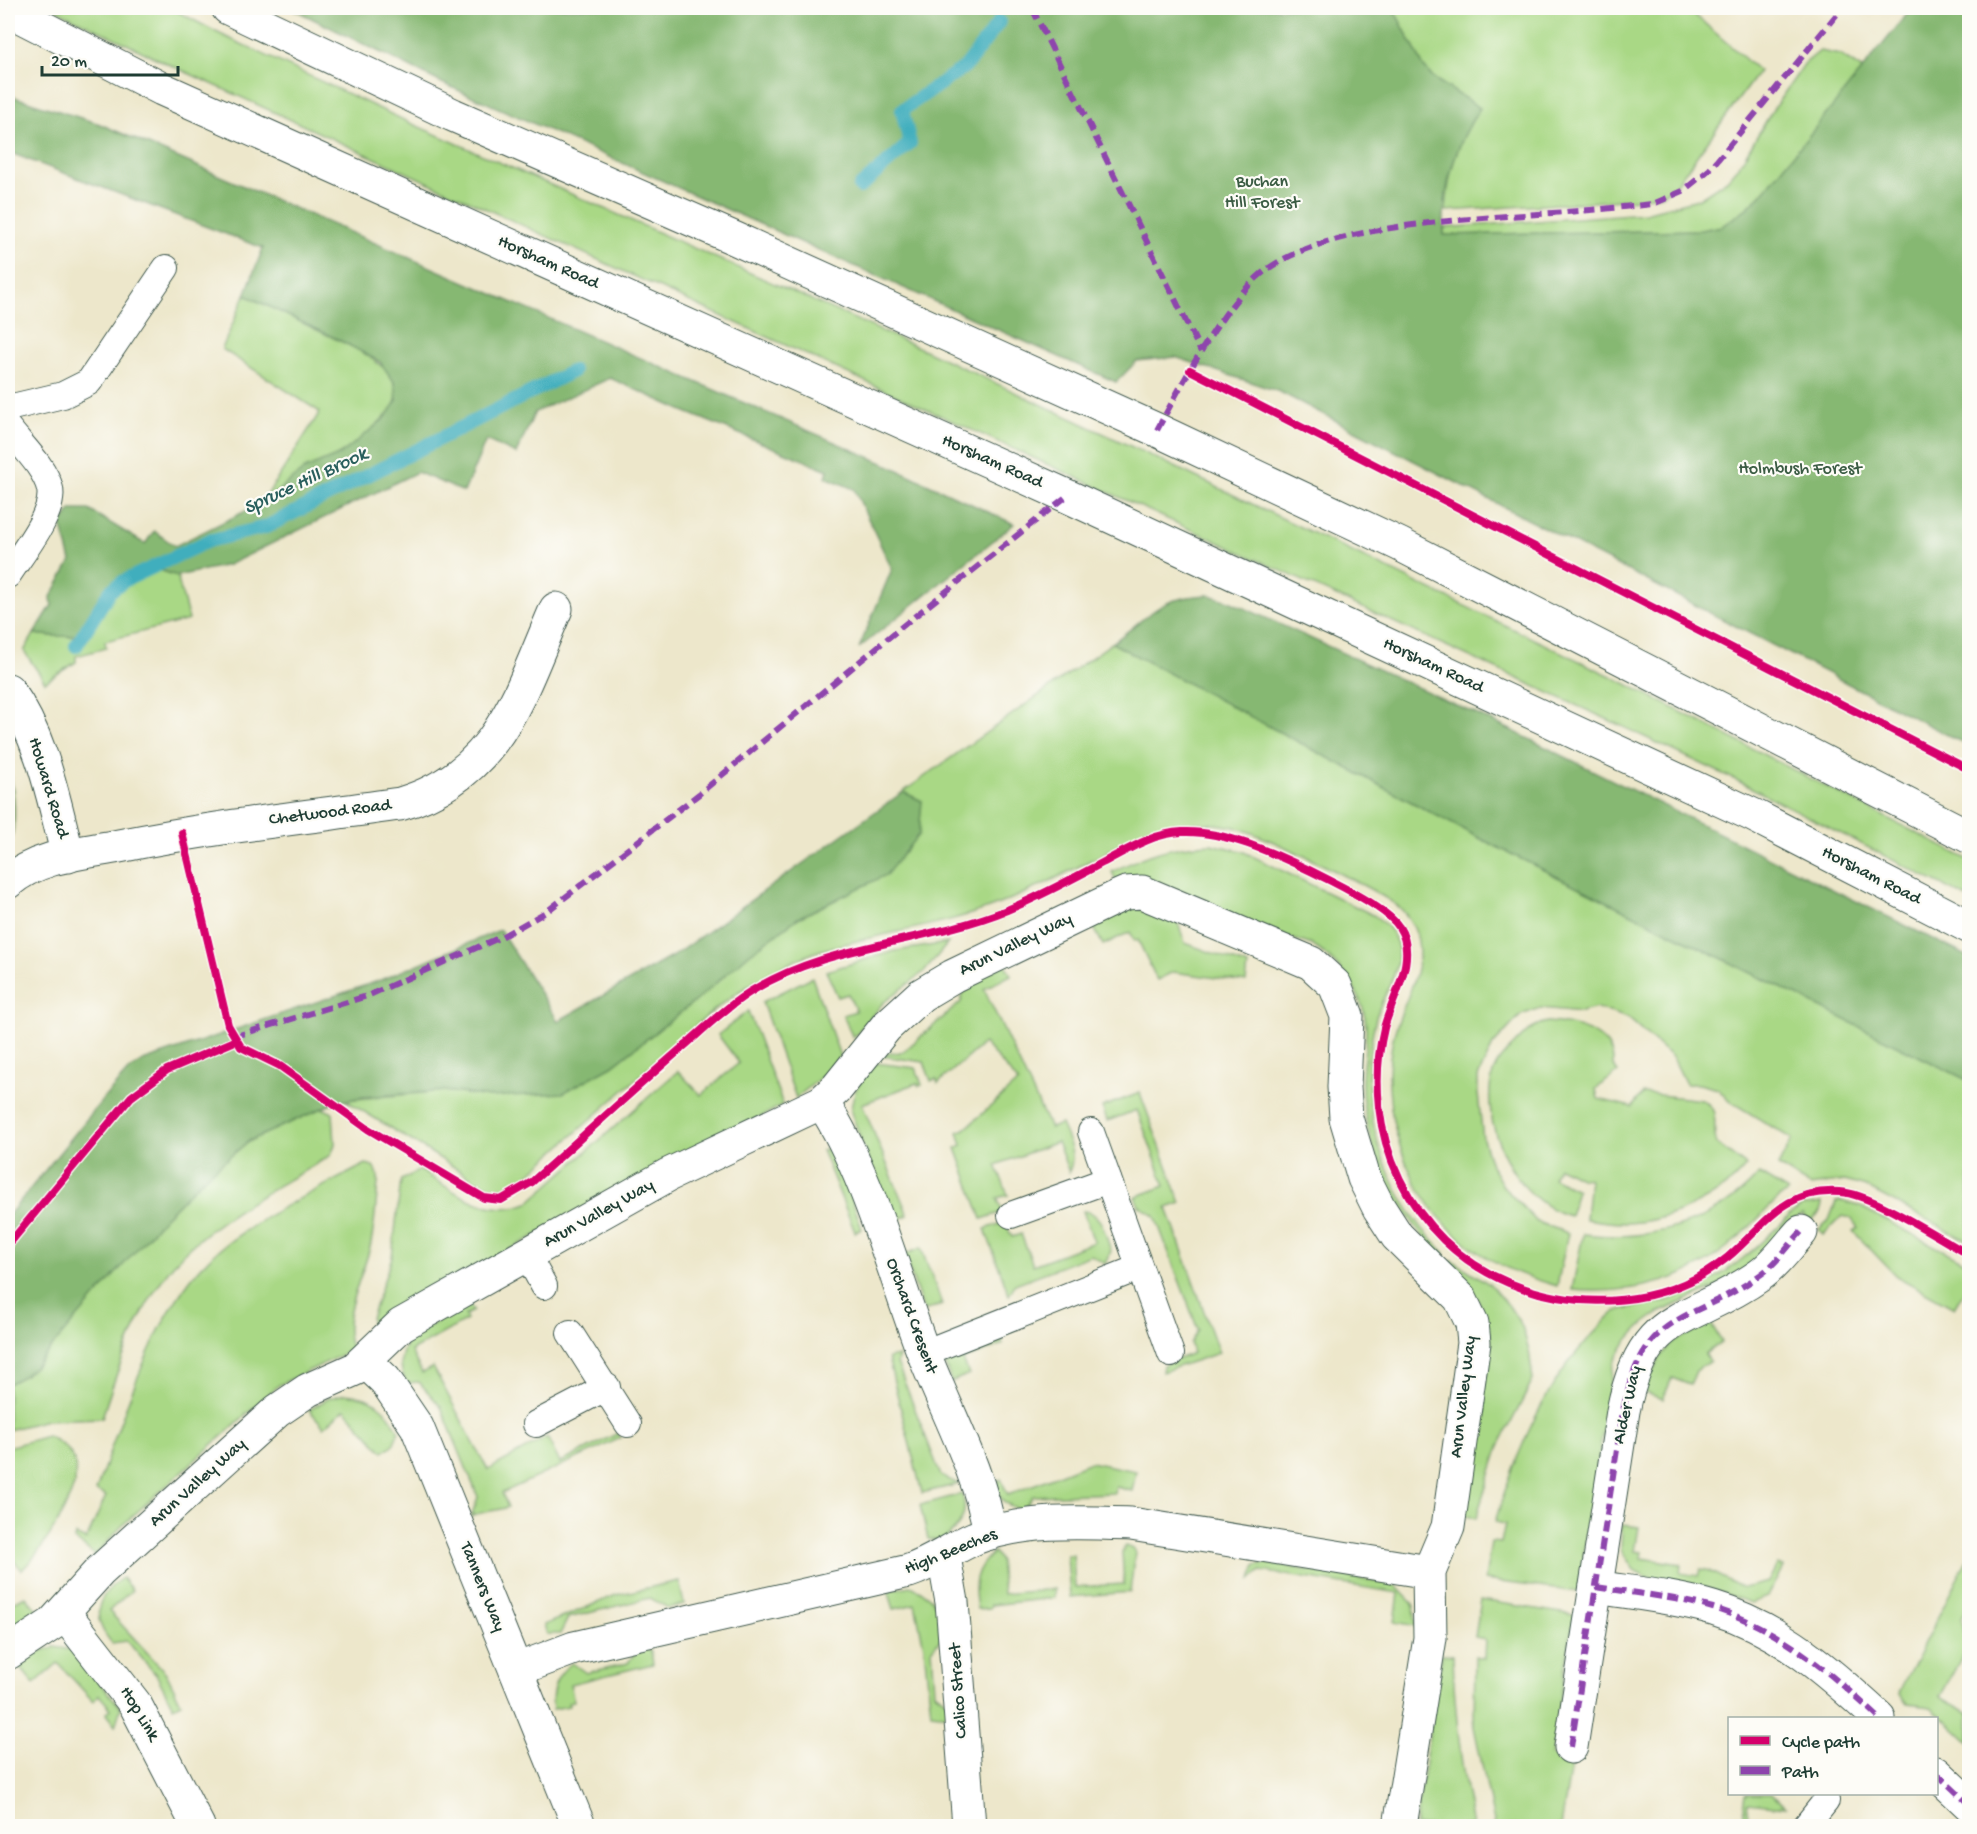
<svg xmlns="http://www.w3.org/2000/svg" width="1977" height="1834" viewBox="0 0 1977 1834" font-family="'Gochi Hand',sans-serif">
<style>
.green{fill:#a9d885;stroke:#648a5c;stroke-width:1.5}
.forest{fill:#86b872;stroke:#527a53;stroke-width:1.5}
.lines{fill:none;stroke-linecap:round;stroke-linejoin:round}
.stream{stroke:#40aebd;stroke-width:14}
.service-casing{stroke:#3e564b;stroke-width:28}
.minor-casing{stroke:#3e564b;stroke-width:35}
.trunk-casing{stroke:#3e564b;stroke-width:35}
.service{stroke:#fff;stroke-width:26}
.minor{stroke:#fff;stroke-width:33}
.trunk{stroke:#fff;stroke-width:33}
.quiet{stroke:#8e44ad;stroke-width:6;stroke-dasharray:12 6;stroke-linecap:butt}
.cycleway-casing{stroke:#fdfcf7;stroke-width:11}
.cycleway{stroke:#d6006c;stroke-width:8}
.labels{text-anchor:middle;dominant-baseline:central;stroke-width:4.5;stroke-linejoin:round;paint-order:stroke}
.park-label{font-size:18px;fill:#3b5c44;stroke:#fdfcf7}
.street-label{font-size:18px;fill:#1f3d34;stroke:#fdfcf7}
.water-label{font-size:20px;font-style:italic;fill:#295f5d;stroke:#fdfcf7}
</style>
<rect width="100%" height="100%" fill="#fdfcf7"/>
<filter id="ink" filterUnits="userSpaceOnUse"><feTurbulence type="fractalNoise" baseFrequency=".0167" numOctaves="2"/><feDisplacementMap in="SourceGraphic" scale="12" xChannelSelector="R" yChannelSelector="G"/><feConvolveMatrix kernelMatrix="1 2 1 2 8 2 1 2 1" color-interpolation-filters="sRGB"/></filter>
<filter id="wash" filterUnits="userSpaceOnUse"><feTurbulence type="fractalNoise" baseFrequency=".008" numOctaves="4" result="noise"/><feDisplacementMap in="SourceGraphic" scale="24" xChannelSelector="R" yChannelSelector="G"/><feGaussianBlur stdDeviation="1.35" result="paint"/><feColorMatrix in="noise" values="0 0 0 0 0 0 0 0 0 0 0 0 0 0 0 0 0 1.4 0 .05"/><feComposite in="paint" operator="in"/></filter>
<g filter="url(#wash)">
<rect width="100%" height="100%" fill="#ede7cb"/>
<g class="green">
<polygon points="52,8 171,8 220,34 408,122 927,351 1175,467 1615,678 1969,860 1969,899 1740,782 1613,722 166,63"/>
<path d="M1393,8H1687L1759,71L1675,186L1661,195L1638,199L1446,211C1448,172 1457,141 1479,108L1433,78L1424,67Z"/>
<polygon points="1820,51 1840,55 1863,70 1761,195 1747,208 1722,226 1701,230 1444,235 1444,228 1645,213 1698,199 1727,180 1739,166 1774,108 1805,63"/>
<polygon points="245,295 363,352 389,372 398,391 394,408 357,443 262,503 320,412 222,349"/>
<path d="M154,568L177,576L189,620L105,641L106,648L76,656V662L45,682L24,651L34,634C100,642 74,630 109,592C121,580 139,575 154,568Z"/>
<path d="M1112,643L1483,840L1969,1081V1242L1866,1187L1845,1181L1810,1186L1778,1166L1792,1139L1728,1100L1718,1089L1699,1084H1686L1673,1058L1628,1018L1597,1008L1581,1012L1541,1008L1521,1015L1493,1045L1478,1077V1094L1483,1139L1491,1165L1503,1186L1537,1222L1568,1233L1557,1286C1526,1277 1496,1266 1470,1246C1407,1199 1376,1110 1394,1035C1403,1000 1430,964 1414,928C1412,923 1406,914 1402,910C1384,892 1255,830 1229,826C1211,823 1187,822 1169,826C1145,830 1123,844 1101,855C1066,873 1031,892 994,906C939,927 879,933 822,950C796,958 771,972 748,986C715,1006 686,1035 657,1061C610,1102 564,1143 518,1184C500,1191 491,1188 475,1180L345,1100L444,1091L490,1097L612,1066L699,998L749,954L798,918L838,899L922,801L903,792Z"/>
<path d="M1211,844L1242,851L1375,916C1388,925 1398,937 1398,953C1399,974 1381,998 1376,1018C1354,1104 1382,1192 1445,1253L1441,1259C1410,1221 1382,1185 1370,1137C1366,1121 1362,1103 1362,1087C1361,1064 1369,1040 1365,1018C1360,988 1337,961 1312,945L1117,882L1112,872C1148,853 1171,846 1211,844Z"/>
<polygon points="1133,907 1178,923 1185,943 1248,966 1246,982 1173,972 1157,980 1138,940 1135,941 1130,932 1103,945 1092,924"/>
<polygon points="948,943 925,971 883,1003 853,1038 843,1015 856,1011 848,994 838,997 826,971 895,951"/>
<path d="M1005,964L1011,975L984,989L1050,1128L1061,1124C1068,1140 1077,1155 1069,1172L1057,1142L996,1165L1008,1195L997,1198L1003,1212L982,1219L956,1148L962,1145L958,1132L965,1129L1018,1082L984,1043L938,1083L936,1079L931,1081L924,1062L880,1056L881,1054L903,1052L961,1002L965,983Z"/>
<polygon points="812,977 840,1056 825,1074 796,1098 762,1002"/>
<path d="M748,1011L783,1105L393,1311L372,1330L371,1318L392,1257L401,1180L420,1170C452,1191 488,1219 528,1203L678,1071L701,1095L739,1063L718,1035Z"/>
<path d="M1547,1022C1572,1023 1616,1033 1613,1066L1618,1072L1596,1089L1598,1099L1632,1107L1643,1093L1702,1100C1723,1111 1710,1127 1717,1144L1746,1166C1719,1200 1665,1223 1623,1223C1610,1223 1598,1221 1586,1219L1590,1179L1580,1178L1559,1167L1553,1178L1577,1190L1570,1216C1517,1204 1476,1121 1494,1070C1498,1060 1506,1052 1514,1045C1524,1034 1532,1025 1547,1022Z"/>
<path d="M875,1063L916,1068L922,1085L919,1086L917,1083L862,1104L908,1215L899,1219L902,1229L894,1232L851,1112C852,1090 861,1079 875,1063Z"/>
<polygon points="1140,1093 1181,1203 1167,1208 1219,1353 1162,1372 1163,1365 1193,1353 1190,1343 1198,1330 1155,1216 1139,1206 1135,1197 1165,1186 1137,1110 1107,1121 1102,1107"/>
<path d="M322,1108L333,1113L335,1144L331,1155C284,1184 230,1210 189,1248C144,1290 120,1361 102,1418L47,1420L8,1430V1384L25,1375L36,1365C99,1291 168,1197 248,1143C270,1127 298,1118 322,1108Z"/>
<polygon points="829,1148 843,1172 862,1229 855,1232 822,1150"/>
<path d="M366,1164C377,1168 379,1172 378,1183C376,1203 375,1223 371,1243C364,1277 338,1316 352,1350L279,1385L126,1522L95,1555L74,1539L75,1535L86,1540L106,1496L96,1491C123,1417 157,1299 220,1249C264,1214 317,1190 366,1164Z"/>
<path d="M1759,1174L1788,1191C1769,1205 1755,1223 1738,1238C1691,1281 1634,1295 1572,1290L1583,1234C1650,1242 1713,1226 1759,1174Z"/>
<polygon points="1841,1201 1859,1206 1969,1264 1969,1289 1966,1288 1954,1308 1896,1276 1853,1231 1858,1228 1851,1218 1842,1216 1823,1235 1819,1229 1829,1220 1836,1202"/>
<path d="M1822,1203C1821,1214 1816,1218 1807,1223L1803,1214L1794,1219C1777,1237 1760,1261 1739,1275C1687,1307 1644,1302 1613,1364L1578,1592L1485,1580L1491,1542L1501,1543L1505,1524L1495,1522C1516,1453 1545,1381 1597,1330C1603,1324 1610,1314 1617,1311C1632,1305 1651,1306 1666,1301C1721,1283 1752,1252 1792,1213L1802,1206Z"/>
<path d="M1083,1211C1103,1212 1105,1235 1111,1251L1105,1264L1091,1255L1015,1284L1009,1295L985,1229L1005,1222L1012,1237L1021,1234L1033,1265L1094,1242Z"/>
<polygon points="921,1248 942,1304 924,1311 904,1255"/>
<path d="M1452,1260L1491,1285L1509,1306L1522,1326L1529,1350L1533,1380L1499,1446L1476,1518L1465,1516L1491,1339C1484,1303 1474,1290 1448,1265Z"/>
<path d="M469,1303L473,1311L465,1315L467,1320L411,1351L422,1373L433,1367L488,1470L547,1437L560,1463L618,1433L621,1438L502,1493L508,1507C495,1512 483,1510 471,1517L478,1497L441,1407L419,1382L407,1383C397,1367 400,1347 414,1335Z"/>
<path d="M1711,1324L1722,1341L1705,1354L1710,1361L1696,1371L1690,1385L1672,1378L1663,1399L1643,1392C1665,1345 1663,1345 1711,1324Z"/>
<polygon points="1001,1338 1003,1344 963,1360 969,1374 951,1382 945,1363 949,1358"/>
<polygon points="899,1356 897,1363 941,1476 959,1484 922,1493 888,1358"/>
<path d="M345,1394C372,1396 386,1407 399,1431L393,1445L383,1452L345,1409L324,1427L309,1410L329,1398Z"/>
<path d="M47,1436C92,1455 75,1489 58,1521C48,1539 37,1556 22,1570L8,1554V1447Z"/>
<polygon points="1090,1462 1136,1471 1132,1491 1116,1487 1114,1493 1033,1496 1022,1511 1003,1502 993,1484 1001,1479 1008,1495"/>
<path d="M962,1494C970,1517 957,1529 940,1542L928,1539L920,1505Z"/>
<polygon points="1622,1525 1639,1527 1635,1551 1642,1552 1641,1558 1681,1564 1680,1573 1698,1576 1700,1569 1707,1570 1743,1588 1768,1582 1777,1565 1783,1567 1767,1597 1751,1603 1707,1588 1647,1577 1634,1570 1621,1550"/>
<polygon points="1125,1546 1134,1549 1135,1553 1130,1592 1070,1597 1067,1555 1073,1555 1075,1587 1124,1584 1122,1552"/>
<path d="M994,1552L1000,1561L1003,1594L1054,1589V1598L991,1605L990,1608L977,1609C973,1585 973,1569 994,1552Z"/>
<polygon points="1969,1556 1969,1602 1961,1619 1969,1650 1966,1649 1940,1697 1969,1713 1969,1742 1931,1707 1907,1704 1899,1693"/>
<polygon points="1266,1563 1395,1585 1414,1605 1416,1626 1395,1622 1399,1593 1261,1571 1251,1579 1256,1565"/>
<path d="M122,1578L132,1590L109,1611L166,1673L181,1703L173,1707L157,1676L127,1641L112,1643C90,1618 96,1596 122,1578Z"/>
<polygon points="679,1581 684,1604 668,1608 650,1598 568,1618 560,1634 547,1634 544,1625 616,1595"/>
<path d="M911,1586C937,1598 941,1608 944,1635L932,1649L935,1692L949,1703L950,1715L931,1713L924,1647L915,1604L894,1609L888,1590Z"/>
<polygon points="25,1596 42,1615 8,1634 8,1605"/>
<polygon points="1481,1600 1574,1615 1551,1756 1572,1759 1561,1826 1495,1826 1474,1727 1475,1656 1484,1658 1485,1639 1475,1637"/>
<path d="M644,1644L651,1651L653,1664L570,1684L574,1701L568,1702L569,1706L553,1709C550,1691 556,1674 572,1663L586,1673L628,1663L639,1646Z"/>
<polygon points="54,1647 73,1650 121,1708 115,1726 106,1714 111,1709 99,1695 93,1701 58,1663 34,1684 19,1666 35,1653"/>
<path d="M1442,1654L1453,1655C1454,1715 1461,1768 1473,1826H1415Z"/>
<polygon points="1746,1794 1772,1794 1785,1807 1748,1803 1745,1826 1741,1826"/>
</g>
<g class="forest">
<path d="M291,8H1393L1424,67L1433,78L1480,108C1454,147 1442,189 1444,235L1701,230L1722,226L1747,208L1761,195L1909,12L1903,8H1969V746L1280,392L1175,357L1137,361L1116,382L442,83Z"/>
<path d="M8,95L100,124L890,466L1014,524L859,648L892,569L854,489L826,477L828,470L681,410L610,378L535,412L516,454L486,440L464,492L417,472L228,565L177,576L154,568C139,575 120,580 109,592C74,631 100,642 34,634L52,605L51,597L71,561L61,524L71,510H89L145,544L154,531L175,546L262,503L305,469L341,454L385,418L397,400L395,383L380,362L347,344L245,295L263,248L8,152Z"/>
<path d="M1208,595L1229,601L1513,731L1969,957V1081L1483,840L1112,643C1151,616 1156,597 1208,595Z"/>
<path d="M8,763C14,791 19,822 8,849Z"/>
<polygon points="903,792 922,801 919,834 886,875 798,918 749,954 699,998 612,1066 563,1093 490,1097 444,1091 363,1097 334,1103 249,1141 203,1179 165,1217 36,1365 25,1375 8,1384 8,1216 104,1098 128,1071 143,1061 378,981 500,930 558,1021 673,956"/>
</g>
<g class="lines">
<g class="stream">
<polyline points="860,187 910,143 902,110 966,66 999,22"/>
<polyline points="76,646 110,591 124,581 208,541 266,527 573,371"/>
</g>
</g>
</g>
<g filter="url(#ink)">
<g class="lines">
<g class="service-casing">
<g id="service">
<polyline points="8,408 63,395 89,382 166,268"/>
<path d="M8,428C21,445 45,467 50,489C55,514 21,554 8,575"/>
<polyline points="1091,1132 1171,1354"/>
<polyline points="1011,1215 1108,1180"/>
<polyline points="527,1255 544,1286"/>
<polyline points="570,1333 628,1424"/>
<polyline points="924,1353 1138,1268"/>
<polyline points="536,1424 607,1387"/>
<polyline points="1806,1826 1826,1801"/>
</g>
</g>
<g class="minor-casing">
<g id="minor">
<path d="M8,690C43,739 53,798 68,856"/>
<path d="M8,882C37,856 82,853 119,846C212,827 306,817 400,804C499,775 519,694 556,609"/>
<path d="M822,1102C869,1174 893,1273 924,1354C947,1413 980,1472 990,1533"/>
<polyline points="365,1361 385,1380 417,1427 579,1826"/>
<polyline points="944,1557 952,1602 969,1826"/>
<path d="M1596,1587C1634,1593 1675,1597 1713,1608C1780,1628 1829,1672 1879,1718"/>
<polyline points="64,1613 135,1704 198,1826"/>
<polyline points="8,1653 52,1624 100,1571 277,1411 308,1390 355,1369 401,1325 668,1175 822,1102 837,1088 886,1027 921,995 953,976 1117,897 1126,893 1142,892 1311,963 1335,985 1347,1016 1344,1087 1346,1118 1364,1178 1379,1208 1397,1236 1460,1298 1472,1323 1474,1343 1448,1527 1429,1572 1430,1638 1400,1826"/>
<path d="M516,1670L574,1648L909,1571C933,1563 952,1548 975,1538C1022,1519 1081,1522 1131,1524L1429,1572"/>
<path d="M1571,1747L1623,1411C1644,1307 1688,1326 1760,1275C1776,1264 1788,1246 1801,1232"/>
<polyline points="1936,1773 1970,1805"/>
</g>
</g>
<g class="trunk-casing">
<g id="trunk">
<polyline points="228,8 453,115 736,239 1157,430 1399,544 1970,837"/>
<polyline points="8,10 162,89 1067,496 1753,815 1970,927"/>
</g>
</g>
<use href="#service" class="service"/>
<use href="#minor" class="minor"/>
<use href="#trunk" class="trunk"/>
<g class="quiet">
<polyline points="1032,8 1201,352"/>
<path d="M1157,430C1182,384 1221,308 1260,275C1315,228 1438,222 1508,216C1557,213 1605,209 1653,204L1683,191L1710,169L1842,8"/>
<polyline points="233,1037 367,996 501,937 546,912 699,794 910,620 1067,496"/>
<path d="M1596,1587C1634,1593 1675,1597 1713,1608C1780,1628 1829,1672 1879,1718"/>
<path d="M1571,1747L1623,1411C1644,1307 1688,1326 1760,1275C1776,1264 1788,1246 1801,1232"/>
<polyline points="1936,1773 1970,1805"/>
</g>
<g class="cycleway-casing">
<g id="cycleway">
<polyline points="1190,370 1970,770"/>
<path d="M182,833L228,1025L241,1047L280,1066L368,1129L484,1198L501,1200L532,1182C582,1137 632,1091 683,1047C705,1028 726,1007 750,992C828,943 923,944 1007,910C1039,897 1070,880 1102,863C1127,850 1153,833 1182,832C1204,831 1228,837 1248,844C1279,855 1384,902 1399,927C1419,958 1392,997 1384,1028C1359,1132 1409,1241 1509,1283C1580,1312 1667,1307 1728,1257C1766,1225 1783,1188 1840,1192C1873,1194 1938,1238 1970,1255"/>
<polyline points="8,1245 131,1097 167,1070 235,1041"/>
</g>
</g>
<use href="#cycleway" class="cycleway"/>
</g>
</g>
<g class="labels">
<g class="park-label">
<text x="1262" y="182">Buchan<tspan x="1262" dy="21">Hill Forest</tspan></text>
<text x="1800" y="469">Holmbush Forest</text>
</g>
<g class="street-label">
<text transform="translate(548 263) rotate(24)">Horsham Road</text>
<text transform="translate(992 462) rotate(24)">Horsham Road</text>
<text transform="translate(1433 666) rotate(25)">Horsham Road</text>
<text transform="translate(48 788) rotate(73)">Howard Road</text>
<text transform="translate(330 813) rotate(-7)">Chetwood Road</text>
<text transform="translate(1871 876) rotate(27)">Horsham Road</text>
<text transform="translate(1016 945) rotate(-26)">Arun Valley Way</text>
<text transform="translate(599 1214) rotate(-29)">Arun Valley Way</text>
<text transform="translate(911 1316) rotate(70)">Orchard Cresent</text>
<text transform="translate(1464 1397) rotate(-83)">Arun Valley Way</text>
<text transform="translate(1628 1405) rotate(-77)">Alder Way</text>
<text transform="translate(198 1483) rotate(-42)">Arun Valley Way</text>
<text transform="translate(951 1552) rotate(-22)">High Beeches</text>
<text transform="translate(482 1587) rotate(68)">Tanners Way</text>
<text transform="translate(959 1691) rotate(-94)">Calico Street</text>
<text transform="translate(139 1714) rotate(59)">Hop Link</text>
</g>
<g class="water-label">
<text transform="translate(306 482) rotate(-25)">Spruce Hill Brook</text>
</g>
</g>
<rect width="1977" height="1834" fill="none" stroke="#fdfcf7" stroke-width="30"/>
<rect x="1728" y="1717" width="210" height="78" fill="#fdfcf7" stroke="#a4b0a9" stroke-width="1.5"/>
<rect x="1740" y="1736" width="30" height="9" fill="#d6006c" stroke="#a4b0a9" stroke-width="1.5"/>
<text x="1782" y="1747" font-size="18" fill="#1f3d34">Cycle path</text>
<rect x="1740" y="1766" width="30" height="9" fill="#8e44ad" stroke="#a4b0a9" stroke-width="1.5"/>
<text x="1782" y="1777" font-size="18" fill="#1f3d34">Path</text>
<path d="M42 66v9h136v-9" fill="none" stroke="#1f3d34" stroke-width="3"/>
<text x="51" y="66" font-size="18" fill="#1f3d34" stroke="#fdfcf7" stroke-width="4.5" paint-order="stroke">20 m</text>
</svg>
